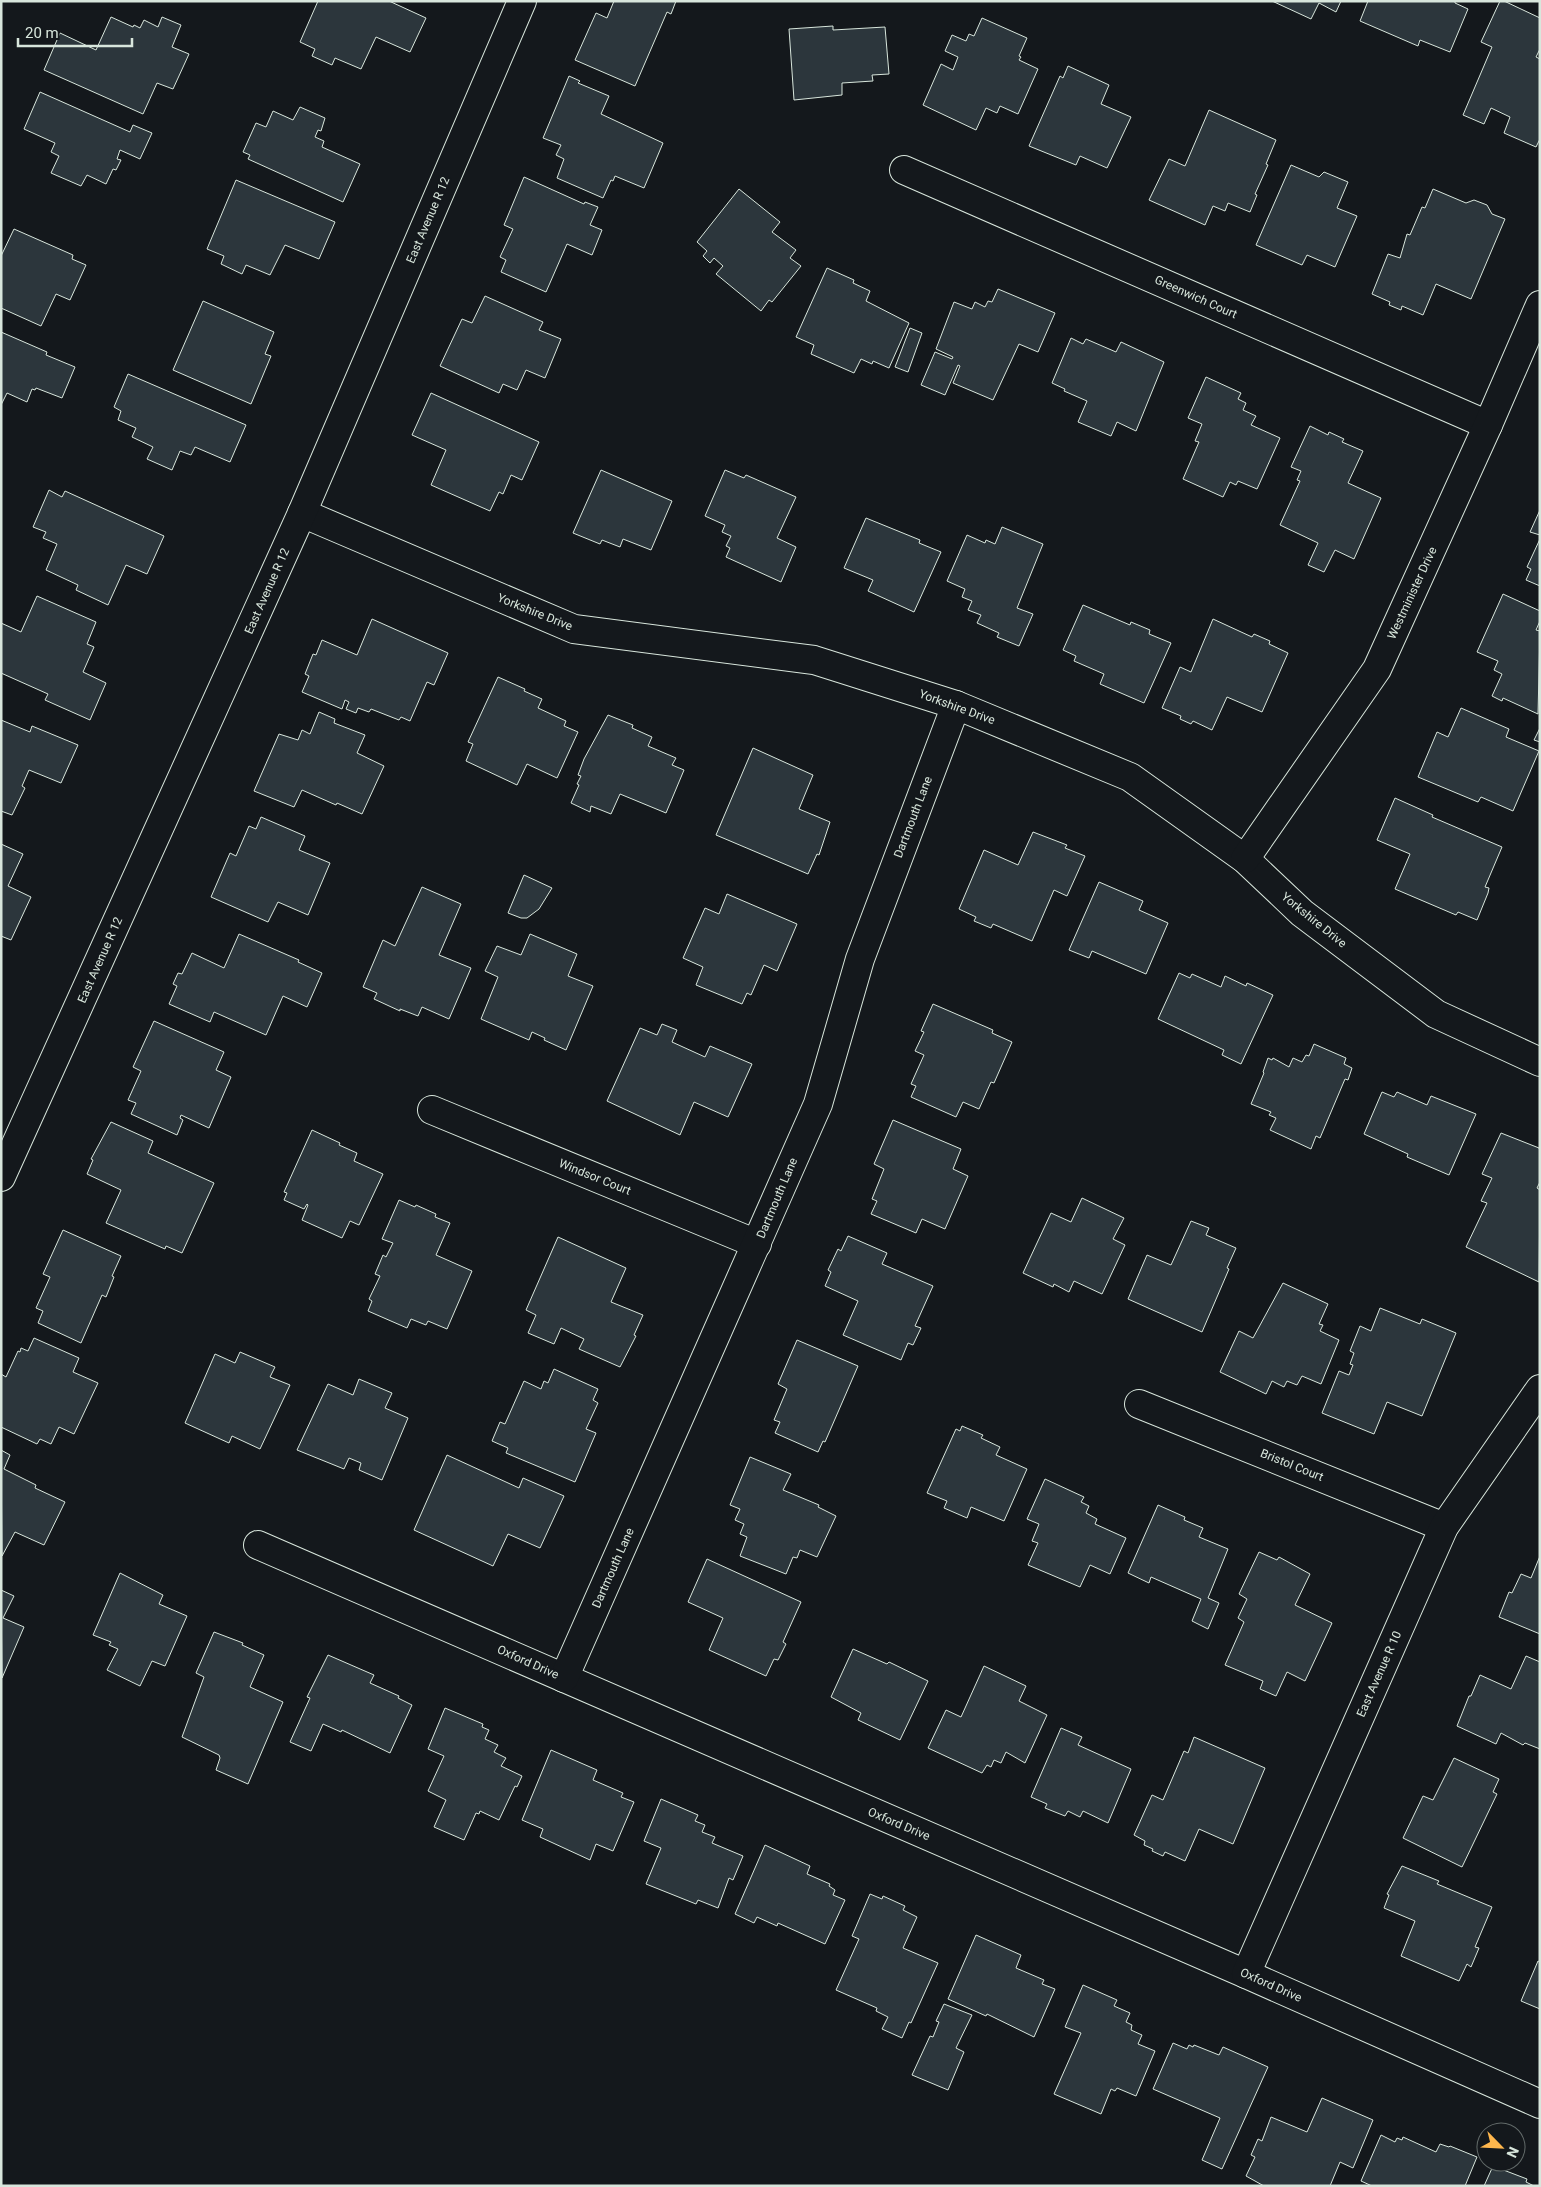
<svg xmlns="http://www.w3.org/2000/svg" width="1541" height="2187" viewBox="0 0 1541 2187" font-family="Roboto,sans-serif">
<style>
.building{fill:#2c363c;stroke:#d8e6dc}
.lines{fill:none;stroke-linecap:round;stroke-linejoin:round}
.minor-casing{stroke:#d8e6dc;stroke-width:30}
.minor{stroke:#14181c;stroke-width:28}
.labels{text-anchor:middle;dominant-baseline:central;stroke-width:4;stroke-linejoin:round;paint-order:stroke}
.street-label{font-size:12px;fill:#d8e6dc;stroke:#14181c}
</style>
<rect width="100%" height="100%" fill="#14181c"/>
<g class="building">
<polygon points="318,1 389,1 426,18 410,52 376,37 361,69 335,58 332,65 312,56 315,49 300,42"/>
<polygon points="614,1 676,1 671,14 667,12 635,86 575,60 596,13 607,18"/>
<polygon points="1272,1 1341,1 1336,12 1319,3 1311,19"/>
<polygon points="1368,1 1455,1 1455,3 1468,9 1450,52 1420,40 1418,46 1360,21"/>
<polygon points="1500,1 1504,1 1540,18 1540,49 1536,57 1540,59 1540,139 1536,147 1504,133 1510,117 1491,108 1484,124 1463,115 1492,47 1481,42"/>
<polygon points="111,17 133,27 134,25 140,28 144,20 158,27 162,17 181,25 172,47 189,54 173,89 157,83 143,114 44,70 60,33 96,50"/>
<polygon points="982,18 1027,38 1019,56 1021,57 1019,60 1038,69 1018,114 1000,106 997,113 986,108 976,130 923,105 941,64 953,70 958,57 945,51 952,35 966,41 969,34 974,36"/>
<polygon points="833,26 833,30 885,27 889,74 872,75 873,81 842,83 842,95 794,100 789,29"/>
<polygon points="1068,66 1109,85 1101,104 1131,117 1107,168 1080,156 1076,165 1029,146 1060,76 1063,78"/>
<polygon points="569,76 580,81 578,83 609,96 601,114 663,143 644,188 615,176 613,181 611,180 603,198 557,178 564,159 556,155 561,145 543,138"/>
<polygon points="40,92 130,132 133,125 152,133 140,159 120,150 117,159 121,160 116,170 113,169 106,184 87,175 81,186 51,173 59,156 51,152 55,143 24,129"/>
<polygon points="300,107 325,118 321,131 318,130 315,137 324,141 322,147 360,164 343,202 248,159 250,155 243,152 256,123 266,127 273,111 293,120"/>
<polygon points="1209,110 1276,140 1266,164 1268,165 1255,194 1257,195 1250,212 1228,203 1225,211 1213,206 1205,225 1149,200 1169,159 1185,166"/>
<polygon points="1291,165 1319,177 1324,172 1348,182 1337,208 1357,216 1335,267 1307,255 1302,265 1256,245"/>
<polygon points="524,177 584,204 585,202 598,207 590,225 602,230 592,255 567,244 546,292 501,272 506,260 500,257 513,229 504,225"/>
<polygon points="236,180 335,222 319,259 285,245 270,275 246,265 242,274 221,264 224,256 207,249"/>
<polygon points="739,189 780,222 772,232 796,250 790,258 801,266 772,302 769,300 761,311 716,274 723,266 714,258 710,263 703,256 707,251 697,242"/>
<polygon points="1433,189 1466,203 1474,200 1487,205 1492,214 1505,219 1471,299 1436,284 1423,315 1402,306 1401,310 1389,305 1390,302 1372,294 1388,254 1400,258 1407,234 1410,235 1422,207 1425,208"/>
<polygon points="14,229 73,255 72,259 86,265 70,300 56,294 41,326 1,308 1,256"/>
<polygon points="827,268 854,280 853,283 870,291 866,301 909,323 889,368 873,361 872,364 861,359 854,373 811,354 814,345 796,337"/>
<polygon points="998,289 1055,313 1038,352 1019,344 993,400 953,383 960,366 958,365 945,395 921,385 935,352 952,359 953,357 936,349 954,302 972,309 975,302 985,307 988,301 992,302"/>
<polygon points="485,296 543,322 539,330 561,339 545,378 526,370 517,390 503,384 499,393 440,366 462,319 472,323"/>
<polygon points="203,301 274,332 265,354 271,356 251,404 173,370"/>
<polygon points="910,328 922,333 908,372 895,367"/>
<polygon points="1,332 47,352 46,355 75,367 62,398 36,388 35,390 32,389 27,402 7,393 1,405"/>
<polygon points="1071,338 1083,344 1086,339 1116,352 1121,342 1164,362 1136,431 1117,422 1111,436 1078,422 1087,401 1064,391 1065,389 1052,383"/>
<polygon points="128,374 246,425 230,462 195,447 191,455 180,451 172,470 147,459 153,447 132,437 136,428 118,420 121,411 114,407"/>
<polygon points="1206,377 1241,393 1238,399 1246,403 1243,410 1256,416 1251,425 1280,438 1257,489 1238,481 1236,485 1230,482 1223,497 1183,479 1199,442 1195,441 1202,424 1188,418"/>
<polygon points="431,393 539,442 522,480 511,475 503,494 499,492 490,511 431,485 446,450 412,435"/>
<polygon points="1310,426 1328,435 1329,432 1344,439 1342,442 1363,451 1348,483 1381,498 1354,559 1335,550 1324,572 1308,565 1318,543 1280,525 1300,481 1297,480 1301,471 1291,467"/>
<polygon points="601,470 672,501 651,550 623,539 620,547 602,540 600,544 573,533"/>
<polygon points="725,470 744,478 746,475 796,497 777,538 796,547 781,582 726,557 730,548 726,546 731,536 722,532 725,525 705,516"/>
<polygon points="49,490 62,497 65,491 164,536 147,574 126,565 108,605 76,590 78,585 46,570 57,544 43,538 46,532 33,527"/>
<polygon points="1540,510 1540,535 1530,532"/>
<polygon points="866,518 920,540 919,543 941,552 914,612 868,591 873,580 844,568"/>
<polygon points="1002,527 1043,544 1017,608 1033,614 1019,646 997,637 999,633 977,623 981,615 968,610 972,601 962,597 965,589 947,581 967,535 985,543 986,540 995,544"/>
<polygon points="1540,539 1540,586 1526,580 1531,569 1527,567"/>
<polygon points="1503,594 1540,611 1540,621 1536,630 1540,631 1538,714 1503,698 1502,701 1492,696 1502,674 1494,670 1498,661 1477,652"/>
<polygon points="37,596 96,622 87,644 94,647 83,672 106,683 90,720 45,700 48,694 1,673 1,623 21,632"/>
<polygon points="1083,605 1130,625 1131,622 1150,630 1149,634 1171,643 1144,703 1100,684 1104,674 1074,661 1076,656 1063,650"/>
<polygon points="372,619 448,653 434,685 427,682 410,721 401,717 399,720 371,709 369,712 358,708 356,713 346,709 349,702 345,700 342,709 302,692 309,676 305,674 313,654 316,655 322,640 357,655"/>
<polygon points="1213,619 1252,637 1254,634 1270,641 1269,644 1288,653 1262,712 1227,697 1212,730 1193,721 1191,724 1180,719 1181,716 1162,708 1180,667 1191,672"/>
<polygon points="498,677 525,689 524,691 542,699 538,708 566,721 564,726 578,732 557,778 527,764 517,785 466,761 473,744 468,742"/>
<polygon points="1461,708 1509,729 1506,737 1539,751 1513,811 1481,797 1478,802 1418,777 1437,732 1448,737"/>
<polygon points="319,712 335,719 334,723 365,735 357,753 384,766 362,814 337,803 336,805 302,790 294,807 254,791 279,734 298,740 302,730 310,734"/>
<polygon points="608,715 633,725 632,728 652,737 648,746 676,758 672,765 684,770 666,813 620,794 611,814 591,806 590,812 571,803 579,785 577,784 581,776 578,775 584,759"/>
<polygon points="1,720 30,732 32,726 78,745 61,783 29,770 22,786 25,788 12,815 1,811"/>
<polygon points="1540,728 1540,742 1534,740"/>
<polygon points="753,748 813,775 799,809 830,822 819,855 817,854 808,874 716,835"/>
<polygon points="1395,798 1433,815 1432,817 1502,847 1485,887 1489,888 1488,893 1477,920 1458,912 1456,915 1395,889 1410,854 1377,840"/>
<polygon points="261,817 305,836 299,850 330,863 308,915 278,902 268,922 211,897 230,853 236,856 249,826 256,829"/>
<polygon points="1033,832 1067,845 1065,848 1085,856 1067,896 1054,890 1032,941 993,924 991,928 974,921 976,917 959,909 984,850 1018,865"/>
<polygon points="1,844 23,854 8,886 31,897 11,940 1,936"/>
<polygon points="524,875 552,888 539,909 527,918 521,918 508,913"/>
<polygon points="1099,882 1143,901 1139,910 1168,923 1146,974 1092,951 1089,958 1069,950"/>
<polygon points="422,887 461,904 439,955 471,968 449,1019 422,1007 418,1016 400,1009 400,1011 374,999 377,993 363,987 383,940 395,946"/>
<polygon points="727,894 797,924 777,971 764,965 751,995 747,993 742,1004 696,985 703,967 683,958 705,908 719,914"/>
<polygon points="239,934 299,960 298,962 322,973 307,1007 283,996 266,1035 214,1012 210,1022 169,1004 177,986 173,984 178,973 182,974 192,953 224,968"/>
<polygon points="530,934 577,954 568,976 593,986 566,1050 544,1040 545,1038 532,1032 529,1040 481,1019 498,977 485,971 497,946 521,955"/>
<polygon points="1179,973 1190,978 1192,974 1221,987 1225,976 1246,986 1247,983 1273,995 1241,1064 1222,1055 1224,1050 1158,1019"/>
<polygon points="933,1004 993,1030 992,1033 1012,1042 994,1083 991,1082 979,1109 963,1102 956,1117 911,1097 916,1086 911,1084 924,1055 915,1051 924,1032 921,1031"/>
<polygon points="154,1021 224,1052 216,1070 231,1077 209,1128 181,1115 180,1118 183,1120 177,1135 131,1114 136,1103 128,1100 141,1071 133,1067"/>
<polygon points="662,1024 677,1030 672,1042 705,1057 710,1046 752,1064 728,1117 694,1102 680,1135 607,1101 640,1028 657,1035"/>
<polygon points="1314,1044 1346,1058 1344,1064 1352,1068 1348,1080 1345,1079 1320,1138 1316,1136 1311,1149 1270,1130 1276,1118 1269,1115 1271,1112 1251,1104 1264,1073 1263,1072 1268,1058 1272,1060 1273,1058 1289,1067 1293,1058 1302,1062 1306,1055 1309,1056"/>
<polygon points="1382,1092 1394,1097 1397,1092 1427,1105 1431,1096 1476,1114 1449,1175 1407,1157 1408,1154 1364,1134"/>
<polygon points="893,1120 961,1149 953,1169 968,1176 945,1229 922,1219 916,1233 871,1214 877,1201 872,1199 884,1169 874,1164"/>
<polygon points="111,1122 153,1141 148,1153 214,1183 182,1253 166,1246 165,1249 106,1223 121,1190 87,1174 93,1160 91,1159"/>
<polygon points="312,1130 340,1143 339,1145 357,1153 354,1161 383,1174 359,1225 350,1221 342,1238 302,1220 308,1205 307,1204 304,1209 284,1200 287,1193 284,1192"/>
<polygon points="1501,1133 1539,1148 1540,1151 1540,1182 1537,1188 1540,1190 1539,1282 1466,1247 1487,1203 1481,1201 1492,1178 1482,1174"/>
<polygon points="1082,1198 1124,1218 1113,1239 1125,1245 1102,1294 1074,1281 1069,1292 1054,1284 1053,1287 1023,1273 1051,1213 1071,1222"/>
<polygon points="399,1200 415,1207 416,1205 436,1214 435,1217 450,1223 436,1255 472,1271 447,1329 428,1321 426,1325 411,1319 407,1328 368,1311 372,1301 369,1299 380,1276 375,1274 383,1255 386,1257 393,1243 382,1239"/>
<polygon points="1191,1221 1209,1228 1206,1235 1236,1248 1227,1268 1229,1269 1202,1332 1128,1299 1147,1255 1171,1265"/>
<polygon points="63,1230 121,1256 112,1276 114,1277 106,1297 102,1295 81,1343 38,1323 43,1311 36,1308 50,1277 43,1274"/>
<polygon points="848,1236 887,1253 882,1264 933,1286 915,1326 921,1328 913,1345 908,1343 901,1360 843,1335 858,1301 825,1286 831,1272 828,1270 838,1249 841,1251"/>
<polygon points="558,1237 626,1268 611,1302 643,1315 634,1335 636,1336 620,1367 579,1349 584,1339 561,1328 554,1344 528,1333 536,1315 526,1310"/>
<polygon points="1283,1283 1328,1304 1319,1324 1323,1325 1320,1331 1339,1340 1321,1384 1302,1376 1297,1385 1287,1381 1284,1387 1272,1381 1266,1394 1220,1372 1239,1331 1253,1338"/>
<polygon points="1380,1308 1420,1324 1422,1319 1456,1333 1422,1416 1387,1402 1374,1434 1322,1413 1339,1371 1349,1375 1353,1365 1350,1364 1354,1353 1350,1351 1360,1326 1371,1331"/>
<polygon points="34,1338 79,1358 73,1372 98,1383 74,1434 59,1427 51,1444 40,1439 37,1444 1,1427 1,1374 6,1377 18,1351 20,1352 21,1348 28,1351"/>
<polygon points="797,1340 858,1366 825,1442 823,1441 818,1452 775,1433 780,1422 774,1420 787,1389 778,1384"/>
<polygon points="240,1352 275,1367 270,1377 290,1385 260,1449 232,1436 229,1443 185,1423 215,1354 235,1363"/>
<polygon points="554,1369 598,1389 593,1400 598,1403 586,1429 596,1433 575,1482 506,1453 508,1448 492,1441 500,1422 505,1424 524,1381 541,1389 544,1381 548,1383"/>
<polygon points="359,1379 392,1393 385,1408 408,1418 382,1480 359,1470 361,1463 349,1458 344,1469 297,1450 328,1384 353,1395"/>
<polygon points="962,1426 983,1435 981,1438 1000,1447 996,1455 1027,1469 1004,1521 971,1507 967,1518 944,1508 947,1501 927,1493 956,1429 960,1431"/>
<polygon points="1,1450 10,1455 4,1469 36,1485 35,1488 65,1502 44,1545 15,1532 2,1556"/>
<polygon points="447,1455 519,1488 523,1478 564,1496 540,1548 508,1534 493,1566 414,1530"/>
<polygon points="750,1457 791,1474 783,1490 819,1505 818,1507 836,1516 817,1557 800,1550 797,1558 793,1557 786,1574 740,1556 747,1537 740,1534 744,1524 735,1520 740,1509 730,1505"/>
<polygon points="1045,1479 1084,1497 1081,1502 1089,1506 1086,1513 1097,1519 1095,1524 1126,1538 1110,1574 1090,1565 1080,1587 1028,1565 1038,1543 1032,1541 1039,1524 1027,1519"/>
<polygon points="1158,1505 1185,1517 1184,1520 1203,1528 1199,1537 1228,1549 1208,1598 1219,1603 1208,1629 1192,1621 1201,1599 1151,1577 1149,1583 1128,1573"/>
<polygon points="1259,1552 1277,1560 1279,1557 1310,1574 1295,1605 1332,1623 1305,1681 1287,1672 1276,1696 1260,1689 1263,1681 1225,1665 1244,1622 1238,1618 1247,1599 1239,1594"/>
<polygon points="1540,1556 1540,1634 1499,1617 1509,1592 1512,1593 1521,1574 1531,1578"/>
<polygon points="707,1559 801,1602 783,1642 786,1644 778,1660 774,1659 766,1676 709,1650 723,1618 688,1602"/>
<polygon points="120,1573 163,1595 159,1604 187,1616 165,1666 152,1661 140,1686 107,1670 118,1649 109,1645 111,1642 93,1635"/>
<polygon points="1,1590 14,1596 3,1618 24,1627 2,1678"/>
<polygon points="214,1632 243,1643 242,1645 264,1655 250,1687 283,1702 248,1784 216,1770 220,1758 219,1755 182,1737 204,1677 196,1673"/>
<polygon points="853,1649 887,1664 889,1662 928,1681 900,1740 858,1720 861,1713 831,1697"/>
<polygon points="328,1655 374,1675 370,1683 399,1696 398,1698 412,1705 390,1753 342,1730 341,1732 323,1724 311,1751 290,1742 310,1698 307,1697"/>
<polygon points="1526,1656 1540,1662 1540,1749 1525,1743 1523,1745 1501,1733 1496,1744 1457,1726 1469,1696 1471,1696 1480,1675 1511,1689"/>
<polygon points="984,1666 1026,1686 1019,1701 1047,1715 1025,1763 1006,1752 1001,1763 994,1760 991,1767 987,1765 982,1773 928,1748 946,1710 961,1717"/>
<polygon points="445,1708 483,1724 482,1727 489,1730 485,1739 498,1745 494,1752 506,1758 501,1766 522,1776 517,1787 515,1786 499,1820 480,1811 479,1814 476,1813 464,1840 434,1827 446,1800 428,1791 444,1756 428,1749"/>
<polygon points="1061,1728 1082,1737 1078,1745 1131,1769 1108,1823 1083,1811 1080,1817 1068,1811 1065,1816 1045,1808 1047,1804 1031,1797"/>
<polygon points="1194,1737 1265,1768 1233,1844 1199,1829 1185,1861 1165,1852 1163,1856 1152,1851 1153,1849 1144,1845 1145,1841 1134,1835 1152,1795 1163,1800 1184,1751 1188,1753"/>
<polygon points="551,1750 597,1770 593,1780 623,1793 621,1797 634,1802 613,1851 596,1844 590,1860 540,1837 543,1829 522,1820"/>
<polygon points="1454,1758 1499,1779 1493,1792 1497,1794 1462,1867 1403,1838 1423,1796 1433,1800"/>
<polygon points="661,1799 698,1815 695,1821 705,1825 702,1832 715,1837 712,1843 743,1856 733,1880 729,1878 718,1908 698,1900 696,1904 646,1884 661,1848 644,1841"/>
<polygon points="765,1845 810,1866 807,1874 830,1884 829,1886 835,1890 833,1895 845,1900 825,1944 778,1923 777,1926 757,1917 754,1923 735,1914"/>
<polygon points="1402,1866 1439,1881 1437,1884 1492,1907 1475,1947 1479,1948 1471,1967 1467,1964 1459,1981 1401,1956 1415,1921 1384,1908 1389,1895 1387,1894"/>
<polygon points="870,1894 882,1899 883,1896 905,1906 903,1910 917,1917 903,1948 938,1963 911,2023 909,2022 902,2038 882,2029 888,2017 876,2011 877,2008 836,1990 859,1939 852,1936"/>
<polygon points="976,1935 1021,1955 1016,1968 1044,1980 1042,1984 1055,1989 1034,2037 987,2014 986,2016 948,1999"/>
<polygon points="1538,1961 1540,1962 1540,2009 1521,2001"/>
<polygon points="1083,1985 1117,2000 1114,2006 1130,2013 1126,2022 1132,2025 1131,2030 1142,2035 1138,2044 1155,2051 1136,2096 1117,2088 1115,2091 1111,2089 1101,2114 1054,2094 1081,2033 1065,2027"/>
<polygon points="944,2004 972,2015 956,2048 964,2052 948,2090 912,2075 930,2036 933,2037 939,2022 936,2021"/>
<polygon points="1173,2043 1187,2049 1189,2045 1193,2047 1194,2045 1219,2055 1223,2047 1268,2067 1222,2169 1202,2160 1220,2118 1153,2089"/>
<polygon points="1322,2098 1373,2120 1353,2168 1340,2162 1330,2186 1264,2186 1246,2176 1255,2157 1251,2155 1258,2139 1262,2141 1271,2117 1307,2132"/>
<polygon points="1381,2135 1395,2142 1397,2138 1402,2140 1403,2137 1436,2152 1440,2144 1449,2147 1450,2146 1477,2157 1465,2186 1372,2186 1361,2181"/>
<polygon points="1493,2166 1527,2179 1526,2182 1534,2186 1484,2186"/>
</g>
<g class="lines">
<g class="minor-casing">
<g id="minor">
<polyline points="904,170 1488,425"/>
<polyline points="302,513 574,629 814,660 956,705 1130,777 1245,859 1302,913 1436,1014 1540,1062"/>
<polyline points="1245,859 1377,669 1488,425 1540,305"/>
<polyline points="432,1110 757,1244"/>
<polyline points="1,1177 302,513 522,1"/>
<polyline points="1139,1404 1444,1527"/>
<polyline points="258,1545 1246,1974 1540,2104"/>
<polyline points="564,1678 818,1104 860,959 956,705"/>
<polyline points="1246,1974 1444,1527 1540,1389"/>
</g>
</g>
<use href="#minor" class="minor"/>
</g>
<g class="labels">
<g class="street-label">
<text transform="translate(428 220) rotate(-67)">East Avenue R 12</text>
<text transform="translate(1196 297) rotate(24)">Greenwich Court</text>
<text transform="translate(267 591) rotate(-66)">East Avenue R 12</text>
<text transform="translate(1412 593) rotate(-65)">Westminister Drive</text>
<text transform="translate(535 612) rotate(22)">Yorkshire Drive</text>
<text transform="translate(957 707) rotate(20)">Yorkshire Drive</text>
<text transform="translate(913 817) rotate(-69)">Dartmouth Lane</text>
<text transform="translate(1314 920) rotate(39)">Yorkshire Drive</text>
<text transform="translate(100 960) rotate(-66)">East Avenue R 12</text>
<text transform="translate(595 1177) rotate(22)">Windsor Court</text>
<text transform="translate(777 1198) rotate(-67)">Dartmouth Lane</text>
<text transform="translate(1292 1465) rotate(22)">Bristol Court</text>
<text transform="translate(613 1568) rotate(-66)">Dartmouth Lane</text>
<text transform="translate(528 1662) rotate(24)">Oxford Drive</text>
<text transform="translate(1379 1674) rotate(-66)">East Avenue R 10</text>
<text transform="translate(899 1824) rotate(23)">Oxford Drive</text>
<text transform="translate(1271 1985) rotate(24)">Oxford Drive</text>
</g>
</g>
<rect width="1541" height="2187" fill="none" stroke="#d8e6dc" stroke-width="5"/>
<g transform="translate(1501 2147) rotate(114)"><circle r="24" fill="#14181c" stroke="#626a69"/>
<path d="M0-4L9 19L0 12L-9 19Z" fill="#ffb74d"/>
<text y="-8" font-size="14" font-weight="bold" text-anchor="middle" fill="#d8e6dc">N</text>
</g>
<path d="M18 38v8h114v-8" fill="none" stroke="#d8e6dc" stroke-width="2.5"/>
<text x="25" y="38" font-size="15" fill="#d8e6dc" stroke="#14181c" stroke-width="4" paint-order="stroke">20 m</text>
</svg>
